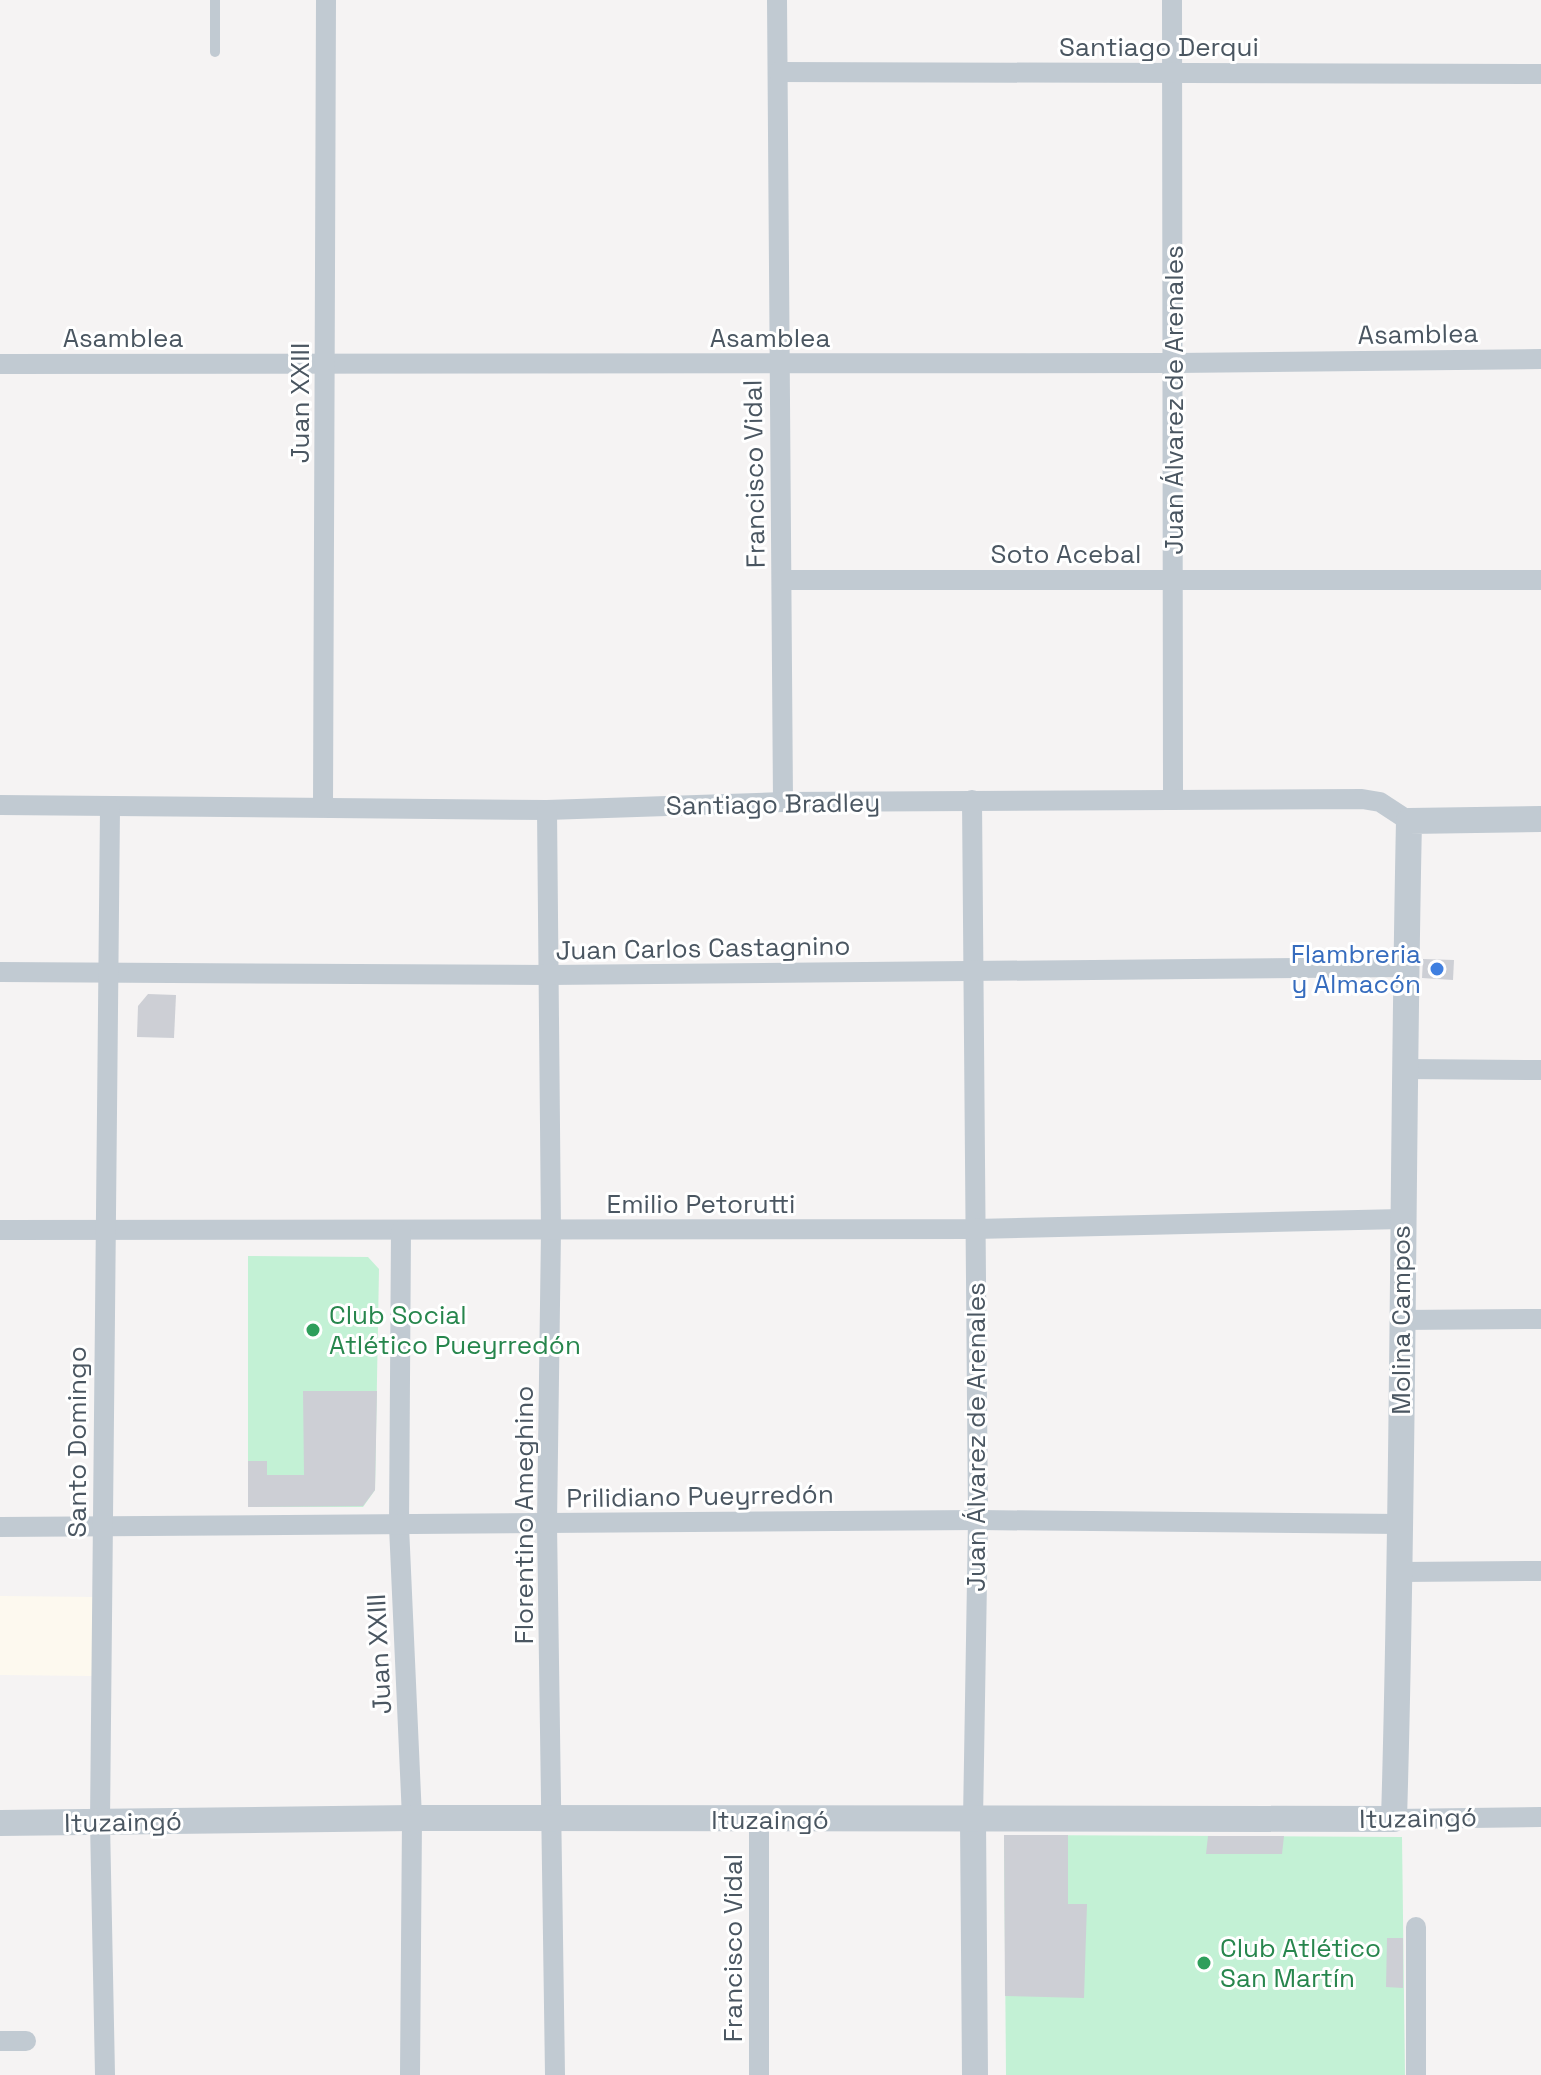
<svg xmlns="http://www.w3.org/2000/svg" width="1541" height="2075" viewBox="0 0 1541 2075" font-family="'Space Grotesk',sans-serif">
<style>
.commercial{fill:#fdf9ef}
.green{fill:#c3f1d5}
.building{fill:#cdcfd5}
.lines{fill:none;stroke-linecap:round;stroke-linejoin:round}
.service{stroke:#c1cad2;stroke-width:10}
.minor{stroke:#c1cad2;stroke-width:20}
.tertiary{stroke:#c1cad2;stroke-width:26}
.shop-dot{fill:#3f7fe0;stroke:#fff;stroke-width:3}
.leisure-dot{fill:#2e9e5b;stroke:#fff;stroke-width:3}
.labels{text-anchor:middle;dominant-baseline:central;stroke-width:6;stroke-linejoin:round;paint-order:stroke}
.street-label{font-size:26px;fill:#4a5661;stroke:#fff}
.shop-label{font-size:26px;fill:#366cbe;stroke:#fff;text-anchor:end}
.leisure-label{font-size:26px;fill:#27864d;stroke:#fff;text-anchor:start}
</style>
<rect width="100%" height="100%" fill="#f5f3f3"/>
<polygon class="commercial" points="0,1596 93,1597 92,1676 0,1675"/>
<g class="green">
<polygon points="248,1256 368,1257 379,1269 375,1490 363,1507 248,1507"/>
<polygon points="1004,1835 1402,1837 1405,2075 1006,2075"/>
</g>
<g class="building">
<polygon points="1423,959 1454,960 1453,980 1422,978"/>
<polygon points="148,994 176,995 174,1038 137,1037 138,1006"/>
<polygon points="303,1391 377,1391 375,1490 363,1506 248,1507 248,1461 267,1461 267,1475 304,1475"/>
<polygon points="1004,1835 1068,1835 1068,1904 1087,1904 1084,1998 1005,1996"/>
<polygon points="1208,1836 1284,1836 1282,1854 1206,1854"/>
<polygon points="1387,1938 1403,1938 1403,1988 1386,1987"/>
</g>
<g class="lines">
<polyline class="service" points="215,0 215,52"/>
<g class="minor">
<polyline points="777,0 783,802"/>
<polyline points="1172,0 1173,799"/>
<polyline points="778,72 1541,74"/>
<polyline points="0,364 1175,363 1541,359"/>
<polyline points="782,580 1541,580"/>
<polyline points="972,800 978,1520 973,1820"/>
<polyline points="0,805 547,810 783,802 1362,799 1380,802 1409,821"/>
<polyline points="323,806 326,0"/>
<polyline points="547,810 551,1231 547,1524 555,2075"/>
<polyline points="0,972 548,975 1406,967"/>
<polyline points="1404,1069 1541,1070"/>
<polyline points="0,1230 975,1229 1402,1219"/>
<polyline points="401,1231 399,1526 412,1818 410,2075"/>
<polyline points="1401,1320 1541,1319"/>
<polyline points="0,1527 978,1520 1399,1524"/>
<polyline points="1401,1572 1541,1571"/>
<polyline points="1394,1819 1541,1817"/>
<polyline points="0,2041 26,2041"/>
<polyline points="105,2075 100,1822 110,808"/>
<polyline points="759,2075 759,1821"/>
<polyline points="1416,2075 1416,1927"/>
</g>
<g class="tertiary">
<polyline points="973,1820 975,2075"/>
<path d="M0,1823L412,1818L1394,1819C1404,1486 1402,1153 1409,821L1541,819"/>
</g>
</g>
<circle class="shop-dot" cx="1437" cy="969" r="8"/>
<g class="leisure-dot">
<circle cx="313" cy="1330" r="8"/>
<circle cx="1204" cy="1963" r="8"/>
</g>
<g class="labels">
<g class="street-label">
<text x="1159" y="47">Santiago Derqui</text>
<text transform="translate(1418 334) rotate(-1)">Asamblea</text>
<text x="123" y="338">Asamblea</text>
<text x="770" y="338">Asamblea</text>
<text transform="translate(1174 400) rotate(-90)">Juan Álvarez de Arenales</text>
<text transform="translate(300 403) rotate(-90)">Juan XXIII</text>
<text transform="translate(754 474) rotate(-91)">Francisco Vidal</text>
<text x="1066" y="554">Soto Acebal</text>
<text transform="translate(773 804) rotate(-1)">Santiago Bradley</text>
<text transform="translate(703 948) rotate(-1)">Juan Carlos Castagnino</text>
<text x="701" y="1204">Emilio Petorutti</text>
<text transform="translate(1401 1320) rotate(-90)">Molina Campos</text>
<text transform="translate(976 1437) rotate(-90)">Juan Álvarez de Arenales</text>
<text transform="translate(77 1442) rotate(-90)">Santo Domingo</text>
<text transform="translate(700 1496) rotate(-1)">Prilidiano Pueyrredón</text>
<text transform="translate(524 1515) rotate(-90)">Florentino Ameghino</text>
<text transform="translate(379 1654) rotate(-93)">Juan XXIII</text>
<text transform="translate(1418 1818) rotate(-1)">Ituzaingó</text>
<text x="770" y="1820">Ituzaingó</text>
<text transform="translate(123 1822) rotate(-1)">Ituzaingó</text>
<text transform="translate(733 1948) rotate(-90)">Francisco Vidal</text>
</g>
<g class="shop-label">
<text x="1421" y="954">Flambreria<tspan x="1421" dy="30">y Almacón</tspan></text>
</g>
<g class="leisure-label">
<text x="329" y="1315">Club Social<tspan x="329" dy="30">Atlético Pueyrredón</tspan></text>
<text x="1220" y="1948">Club Atlético<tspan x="1220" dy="30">San Martín</tspan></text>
</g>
</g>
</svg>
